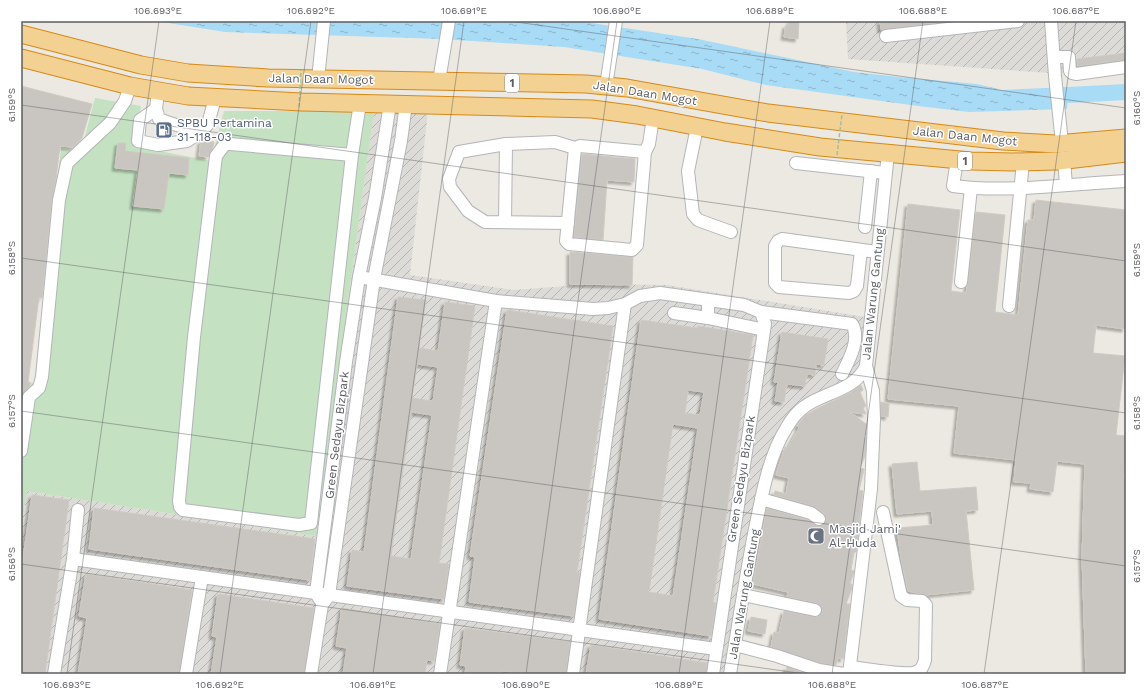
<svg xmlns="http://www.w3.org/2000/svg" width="1147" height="695" viewBox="0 0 1147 695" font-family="'Work Sans',sans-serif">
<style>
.industrial{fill:url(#industrial-furrows)}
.grass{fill:#c4e1c1}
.water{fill:url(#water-ripples)}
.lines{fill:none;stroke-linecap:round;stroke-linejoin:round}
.river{stroke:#a8dbf6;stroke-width:16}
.building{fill:#c9c5c1;stroke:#d0cac1;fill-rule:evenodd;filter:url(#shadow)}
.minor-casing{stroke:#b3b5b8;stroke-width:14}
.highway-casing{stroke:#d78917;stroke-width:19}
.minor{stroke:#fff;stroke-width:12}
.highway{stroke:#f2d193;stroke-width:17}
.path-bridge{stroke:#9cc1a2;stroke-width:1.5;stroke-dasharray:4 2;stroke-linecap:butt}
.ticks{fill:none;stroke:#5b5e61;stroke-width:1;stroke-opacity:0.45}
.labels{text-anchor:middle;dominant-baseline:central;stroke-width:3;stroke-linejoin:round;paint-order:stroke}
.shield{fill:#fff;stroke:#8c8e90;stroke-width:1}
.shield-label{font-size:11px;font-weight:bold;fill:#5b5e61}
.street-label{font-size:12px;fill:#5b5e61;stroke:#fff}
.service-label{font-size:12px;fill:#4e5e75;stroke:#fff;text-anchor:start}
.worship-label{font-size:12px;fill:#5b616d;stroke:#fff;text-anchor:start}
.neatline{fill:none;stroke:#5b5e61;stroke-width:1.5}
.ticks-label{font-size:10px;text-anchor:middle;fill:#5b5e61}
</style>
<defs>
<pattern id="industrial-furrows" width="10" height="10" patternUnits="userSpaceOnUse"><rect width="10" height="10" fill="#dddbd7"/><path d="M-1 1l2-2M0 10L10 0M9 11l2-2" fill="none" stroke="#b6b5b2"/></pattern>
<pattern id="water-ripples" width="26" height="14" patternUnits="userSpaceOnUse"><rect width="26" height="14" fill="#a8dbf6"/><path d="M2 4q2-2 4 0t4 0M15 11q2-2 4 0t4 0" fill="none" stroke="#8cb5cb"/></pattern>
<filter id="shadow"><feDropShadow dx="-3" dy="3" stdDeviation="1" flood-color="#0004"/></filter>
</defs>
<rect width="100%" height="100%" fill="#ece9e2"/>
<g class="industrial">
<polygon points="846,21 1126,21 1126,72 1049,73 848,59"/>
<polygon points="428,110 410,275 513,290 594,284 667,285 865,317 865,341 861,372 807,400 775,446 730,674 21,674 21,528 27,491 316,536 374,111"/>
</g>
<polygon class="grass" points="95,98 141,106 133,146 211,161 224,111 374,111 316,536 27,491 21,528 21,382 34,383 61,149 81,151"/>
<polygon class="water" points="156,21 578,21 698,39 854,72 899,77 977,84 1002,90 1069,87 1067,109 969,112 918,106 766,85 702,69 564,47 442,39 225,32"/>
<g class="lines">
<polyline class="river" points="1048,96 1126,92"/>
</g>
<g class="building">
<polygon points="790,21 799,21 798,39 784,37 786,25 789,26"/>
<polygon points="880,21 936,21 936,23 885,29 881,30"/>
<polygon points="1126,53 1126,60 1077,66 1077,59"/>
<polygon points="21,86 92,104 82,138 73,147 60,146 56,179 52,199 42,298 39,297 28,382 30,382 29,387 23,392 21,392"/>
<polygon points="201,141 214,142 213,147 210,152 208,157 199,156"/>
<polygon points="118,143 126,143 125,151 189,158 188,175 169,173 164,209 133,206 138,170 115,168"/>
<polygon points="582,154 635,159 634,182 607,180 603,240 574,237"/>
<polygon points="1036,200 1126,210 1126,320 1125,329 1096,325 1093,353 1125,356 1116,435 1126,436 1124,478 1126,478 1126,674 1086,674 1082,557 1085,464 1057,461 1053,492 1030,489 1031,483 1014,482 1016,460 954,453 959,406 888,399 908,204 960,210 951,291 966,293 968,283 976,212 1005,215 995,312 1018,315 1028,220 1034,220"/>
<polygon points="570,252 633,257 632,285 570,284"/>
<path d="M398,297L426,300L419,348L438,351L445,302L475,306L439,563L449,564L444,599L347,586L352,550L364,552ZM417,364L438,367L433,401L412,398ZM411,412L432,415L411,559L391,556Z"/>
<polygon points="507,310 613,326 577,572 580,573 574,616 469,602 475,557 470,556"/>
<path d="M641,320L697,328L698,326L753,335L713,602L716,603L711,636L599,619ZM688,390L704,392L700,415L685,413ZM673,424L698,428L673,596L649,592Z"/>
<polygon points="782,332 828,339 824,365 816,364 815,375 807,374 805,386 787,384 784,402 775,401 778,382 774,382"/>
<polygon points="861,385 863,390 860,392 866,406 863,408 866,414 850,412 866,424 866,434 864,437 866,438 865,456 860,468 864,469 864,470 859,490 863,491 856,552 854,552 851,570 854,571 850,584 852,584 852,588 846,604 850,604 844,653 843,659 838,658 836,665 821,663 771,647 774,632 779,633 784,611 817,617 821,615 822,608 820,605 817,603 787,597 788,592 753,584 767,508 808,520 818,526 822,526 826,520 824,513 813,506 774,495 775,491 786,494 789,478 776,475 785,447 788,448 799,428 797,426 806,415 816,409 850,393"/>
<polygon points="881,402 889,404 888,417 881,416"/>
<polygon points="917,462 920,491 976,487 978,510 966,511 974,590 925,595 908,591 901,558 897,528 933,525 932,511 897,514 892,464"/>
<polygon points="32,495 69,500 45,674 21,674 21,572"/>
<polygon points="94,508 315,539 310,580 89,549"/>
<polygon points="86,574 192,590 179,674 78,674 87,618 79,616"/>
<polygon points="218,594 314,608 304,674 211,674 217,637 212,636"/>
<polygon points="342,608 440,624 434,661 427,660 425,674 343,674 347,648 336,646"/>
<polygon points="751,617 767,620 765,634 748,631"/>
<polygon points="465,628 570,642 566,674 528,674 502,671 502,674 465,674 466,666 460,665"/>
<polygon points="591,645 707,663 706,674 586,674"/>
<polygon points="787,667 807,674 786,674"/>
</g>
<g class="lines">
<g class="minor-casing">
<g id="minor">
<polyline points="1051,21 1055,76 1062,143"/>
<polyline points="886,36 1018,21"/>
<polyline points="1054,57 1069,57 1070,71 1072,73 1076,74 1126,67"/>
<polyline points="318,79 324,21"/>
<polyline points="439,81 449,21"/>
<polyline points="606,86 616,21"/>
<path d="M158,92L156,109L159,119C174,125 188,129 203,130"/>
<polyline points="156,109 140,120 138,141 158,145 187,141 203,130 208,124 215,98"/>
<polyline points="697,127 688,171 693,214 698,220 731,232"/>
<polyline points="645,152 580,146 575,148 566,241 569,244 632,250 637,245 645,152 649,144 653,118"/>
<polyline points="352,155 311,523 299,525 183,510 180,507 179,501 194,337 216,156 225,144 230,144 352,155 360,103"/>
<path d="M957,160L953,186C1007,193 1071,184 1126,181"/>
<polyline points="1064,160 1066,185"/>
<polyline points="796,163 885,173"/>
<polyline points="505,222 506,144"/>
<polyline points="568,223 485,222 468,211 450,187 449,179 459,152 506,144 555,142 575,148"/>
<polyline points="865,227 871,171"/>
<polyline points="861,250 857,286 854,291 849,293 779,287 775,283 775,246 778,241 782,239 877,252"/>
<polyline points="359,277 496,301 593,309 608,308 625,304 640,296 660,293 744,305 761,312 765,324 713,674"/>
<polyline points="961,282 971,188"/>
<polyline points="708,300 708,318 764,330"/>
<polyline points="1009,306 1023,162"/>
<path d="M761,312L852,324C861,339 849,360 842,374"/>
<polyline points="674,313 708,318"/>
<polyline points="21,451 29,397 39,388 42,377 59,200 67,163 110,123 125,101 130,86"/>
<polyline points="761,499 811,513 819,519"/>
<polyline points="73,559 716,649"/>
<polyline points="743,595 815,610"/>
<polyline points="320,600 316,593 346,362 359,277 375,198 390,104"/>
<polyline points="735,645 777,656 819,670 844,674"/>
<path d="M850,667C862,668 908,676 916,672C922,670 923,666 925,660L926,605L922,601L907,600L901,596L883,512"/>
<polyline points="54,674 73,559 78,510"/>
<polyline points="186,674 202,577"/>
<polyline points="311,674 322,605 329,595 374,279 401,141 406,104"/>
<polyline points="440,674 496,301"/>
<polyline points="573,674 625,304"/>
<path d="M730,674C738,627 745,580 754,534C761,500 768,456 787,427C791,420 797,412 804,407C824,392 855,391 866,366L888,153"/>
<polyline points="849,674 871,489 874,419 873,391 866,366"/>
</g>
</g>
<g class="highway-casing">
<g id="highway">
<polyline points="21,34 141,65 188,73 268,78 586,84 627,88 768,113 1003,141 1056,144 1126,138"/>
<polyline points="21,58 130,86 188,96 302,102 592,109 637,115 725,132 820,147 971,161 1012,162 1058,161 1126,153"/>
</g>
</g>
<use href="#minor" class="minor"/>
<use href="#highway" class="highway"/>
<g class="path-bridge">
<polyline points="299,107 301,70"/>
<polyline points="837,155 842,114"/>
</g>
</g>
<path class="ticks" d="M509,21L1126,108M21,105L1126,261M21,258L1126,413M21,411L1126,566M21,564L805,674M67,674L159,21M220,674L311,21M373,674L464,21M526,674L617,21M679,674L770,21M832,674L923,21M984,674L1076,21"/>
<defs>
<g id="fuel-square" transform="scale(0.9)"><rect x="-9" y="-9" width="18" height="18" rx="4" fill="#5c6f8a" stroke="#fff"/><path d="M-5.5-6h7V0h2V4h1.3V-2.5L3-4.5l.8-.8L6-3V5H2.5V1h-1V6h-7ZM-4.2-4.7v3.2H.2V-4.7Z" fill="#fff"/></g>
<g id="mosque-square" transform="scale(0.9)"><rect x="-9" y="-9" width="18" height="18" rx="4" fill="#6b7280" stroke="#fff"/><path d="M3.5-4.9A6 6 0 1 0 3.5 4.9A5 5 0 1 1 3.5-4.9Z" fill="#fff"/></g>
</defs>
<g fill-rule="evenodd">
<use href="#fuel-square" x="164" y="130"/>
<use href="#mosque-square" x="816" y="536"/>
</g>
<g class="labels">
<g class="shield">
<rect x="505" y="74" width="14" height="18" rx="3"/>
<rect x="958" y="152" width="14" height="18" rx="3"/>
</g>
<g class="shield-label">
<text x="512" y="83">1</text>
<text x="965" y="161">1</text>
</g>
<g class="street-label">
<text transform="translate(321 79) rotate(1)">Jalan Daan Mogot</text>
<text transform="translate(645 93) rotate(9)">Jalan Daan Mogot</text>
<text transform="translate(965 136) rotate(6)">Jalan Daan Mogot</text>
<text transform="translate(873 294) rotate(-84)">Jalan Warung Gantung</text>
<text transform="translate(337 435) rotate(-83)">Green Sedayu Bizpark</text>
<text transform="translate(741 479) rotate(-81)">Green Sedayu Bizpark</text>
<text transform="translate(744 594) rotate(-80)">Jalan Warung Gantung</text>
</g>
<g class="service-label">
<text x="177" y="123">SPBU Pertamina<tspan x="177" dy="14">31-118-03</tspan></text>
</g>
<g class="worship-label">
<text x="829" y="529">Masjid Jami'<tspan x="829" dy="14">Al-Huda</tspan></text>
</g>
</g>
<rect width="1147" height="695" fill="none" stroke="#ffffff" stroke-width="44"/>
<rect x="22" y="22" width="1103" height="651" class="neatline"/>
<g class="ticks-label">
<text x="158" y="14">106.693°E</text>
<text x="311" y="14">106.692°E</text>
<text x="464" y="14">106.691°E</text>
<text x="617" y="14">106.690°E</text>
<text x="770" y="14">106.689°E</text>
<text x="923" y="14">106.688°E</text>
<text x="1076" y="14">106.687°E</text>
<text transform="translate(11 105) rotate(-90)" y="4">6.159°S</text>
<text transform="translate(1136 108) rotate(-90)" y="4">6.160°S</text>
<text transform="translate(11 258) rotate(-90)" y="4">6.158°S</text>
<text transform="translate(1136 260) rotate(-90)" y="4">6.159°S</text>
<text transform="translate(11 411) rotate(-90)" y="4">6.157°S</text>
<text transform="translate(1136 413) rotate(-90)" y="4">6.158°S</text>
<text transform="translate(11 564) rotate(-90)" y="4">6.156°S</text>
<text transform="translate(1136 566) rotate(-90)" y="4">6.157°S</text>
<text x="67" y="688">106.693°E</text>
<text x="220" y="688">106.692°E</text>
<text x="373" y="688">106.691°E</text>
<text x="526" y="688">106.690°E</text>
<text x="679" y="688">106.689°E</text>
<text x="832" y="688">106.688°E</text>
<text x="985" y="688">106.687°E</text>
</g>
</svg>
